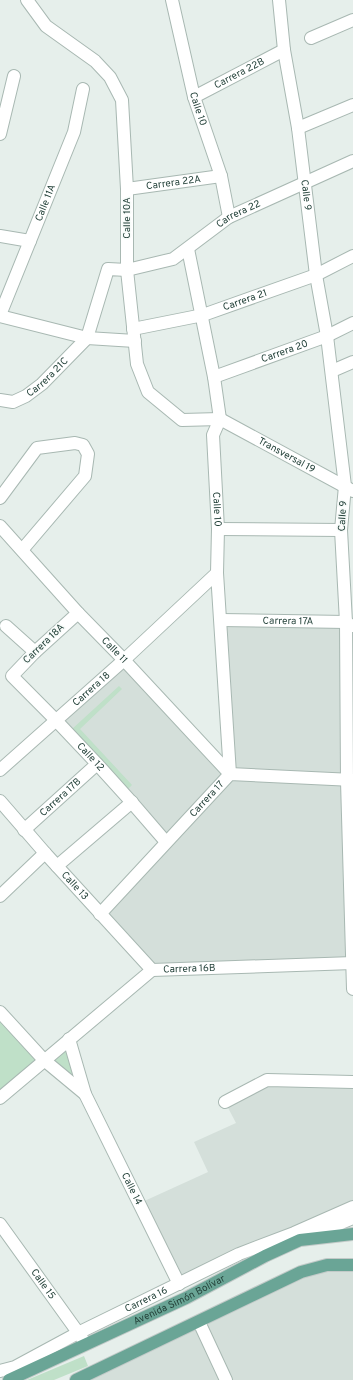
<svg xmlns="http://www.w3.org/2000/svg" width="353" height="1380" viewBox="0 0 353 1380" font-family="Overpass,sans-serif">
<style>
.built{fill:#d4dfda}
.green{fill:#bfe0c8}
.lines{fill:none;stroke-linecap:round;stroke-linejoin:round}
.minor-casing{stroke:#a8b8b2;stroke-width:14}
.major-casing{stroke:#c2cac8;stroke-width:14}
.minor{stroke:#fff;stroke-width:12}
.major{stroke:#6aa596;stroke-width:12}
.labels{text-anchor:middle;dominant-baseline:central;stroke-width:3;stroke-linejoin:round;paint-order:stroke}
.street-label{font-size:10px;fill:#24423a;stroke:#f7fbf9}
</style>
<rect width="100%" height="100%" fill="#e6efeb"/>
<g class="built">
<polygon points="221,620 346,622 352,963 152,970 100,914 166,842 56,719 124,660 230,774"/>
<polygon points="267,1080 353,1082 353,1207 179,1284 140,1203 208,1172 194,1142 236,1123 225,1102"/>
<polygon points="353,1265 353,1380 76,1380 301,1272"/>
</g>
<g class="green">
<polygon points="119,686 122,689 80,729 132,785 127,790 71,730"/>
<polygon points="0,1012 44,1060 69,1039 85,1094 44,1060 0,1098"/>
<polygon points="84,1356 88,1366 54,1380 27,1380"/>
</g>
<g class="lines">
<g class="minor-casing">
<g id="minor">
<path id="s1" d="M27,0L46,26L95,61L110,77L122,100L127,189V270L137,364L148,392L182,420L220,419L353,491"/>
<path id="s2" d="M172,0L194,97L221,176L229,217"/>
<path id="s3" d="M279,0L284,50L298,128L316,275L327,336L345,486L341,530L346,622L347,781L353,989"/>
<polyline points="311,38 353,20"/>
<path id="s4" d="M194,97L284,50"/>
<polyline points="298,128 353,105"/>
<polyline points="0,134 14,76"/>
<path id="s5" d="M127,189L221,176"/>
<polyline points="0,236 30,241"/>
<path id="s6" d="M188,249L214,377L220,419L213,435L218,529L217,573L230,774"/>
<path id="s7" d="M0,315L74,132L83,89"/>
<polyline points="0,316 87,338 135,341"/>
<path id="s8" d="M133,329L203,315L316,275L353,256"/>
<polyline points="332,371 353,362"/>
<path id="s9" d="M214,377L327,336L353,323"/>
<path id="s10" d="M0,400L13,402L26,396L42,384L87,338L108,269L127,270L173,259L229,217L353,161"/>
<polyline points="0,498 37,448 75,443 83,445 88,454 85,476 22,550"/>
<path id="s11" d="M0,526L78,613L124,660L230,774"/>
<polyline points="218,529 341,530"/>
<path id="s12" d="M78,613L35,652L12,676C66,729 117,784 166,842"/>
<path id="s13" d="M221,620L346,622L352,626"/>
<polyline points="6,626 35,652"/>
<path id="s14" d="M0,770L124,660L217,573"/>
<path id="s15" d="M0,801L45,853L152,970"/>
<path id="s16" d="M24,830L97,764"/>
<polyline points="57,866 132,802"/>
<polyline points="0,896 45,853"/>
<path id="s17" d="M100,914L230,774L353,780"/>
<polyline points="0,1012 44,1060 85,1094"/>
<path id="s18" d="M69,1039L85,1094L179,1284"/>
<path id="s19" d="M0,1098L152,970L353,963"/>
<polyline points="225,1102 267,1080 353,1082"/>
<path id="s20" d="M0,1224L82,1338"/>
<polyline points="305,1238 353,1218"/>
<polyline points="199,1322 226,1380"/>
<path id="s21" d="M0,1371L15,1367L78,1333L239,1254L294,1233L353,1207"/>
</g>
</g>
<g class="major-casing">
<g id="major">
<path id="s22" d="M9,1380L186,1298L265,1256L300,1240L353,1234"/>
<polyline points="76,1380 301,1272 327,1265 353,1265"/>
</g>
</g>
<use href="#minor" class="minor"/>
<use href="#major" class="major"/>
</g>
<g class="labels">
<g class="street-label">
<text stroke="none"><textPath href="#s4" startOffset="51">Carrera 22B</textPath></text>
<text stroke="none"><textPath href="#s2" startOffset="112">Calle 10</textPath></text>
<text stroke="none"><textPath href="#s5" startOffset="47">Carrera 22A</textPath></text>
<text stroke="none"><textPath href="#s3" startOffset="197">Calle 9</textPath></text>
<text stroke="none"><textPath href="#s7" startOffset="121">Calle 11A</textPath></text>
<text stroke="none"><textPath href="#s10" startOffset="330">Carrera 22</textPath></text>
<text transform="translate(127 218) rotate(-90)">Calle 10A</text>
<text stroke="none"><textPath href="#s8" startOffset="116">Carrera 21</textPath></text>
<text stroke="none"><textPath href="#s9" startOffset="75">Carrera 20</textPath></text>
<text stroke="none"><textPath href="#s10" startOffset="56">Carrera 21C</textPath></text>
<text stroke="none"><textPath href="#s1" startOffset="593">Transversal 19</textPath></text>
<text stroke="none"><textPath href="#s6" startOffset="265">Calle 10</textPath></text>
<text transform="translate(343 516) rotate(-87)">Calle 9</text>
<text stroke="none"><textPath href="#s13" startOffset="67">Carrera 17A</textPath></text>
<text transform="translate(44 644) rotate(-44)">Carrera 18A</text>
<text stroke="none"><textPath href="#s11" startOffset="169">Calle 11</textPath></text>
<text stroke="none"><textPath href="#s14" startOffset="122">Carrera 18</textPath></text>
<text stroke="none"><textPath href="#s12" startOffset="204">Calle 12</textPath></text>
<text stroke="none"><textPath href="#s16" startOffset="49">Carrera 17B</textPath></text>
<text stroke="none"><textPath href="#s17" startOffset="157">Carrera 17</textPath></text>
<text stroke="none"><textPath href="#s15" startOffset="113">Calle 13</textPath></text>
<text stroke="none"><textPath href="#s19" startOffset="236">Carrera 16B</textPath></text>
<text stroke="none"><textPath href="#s18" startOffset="163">Calle 14</textPath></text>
<text stroke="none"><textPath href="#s20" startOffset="74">Calle 15</textPath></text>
<text stroke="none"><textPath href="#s21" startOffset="163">Carrera 16</textPath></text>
<text stroke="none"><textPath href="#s22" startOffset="188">Avenida Simón Bolívar</textPath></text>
</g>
</g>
</svg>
